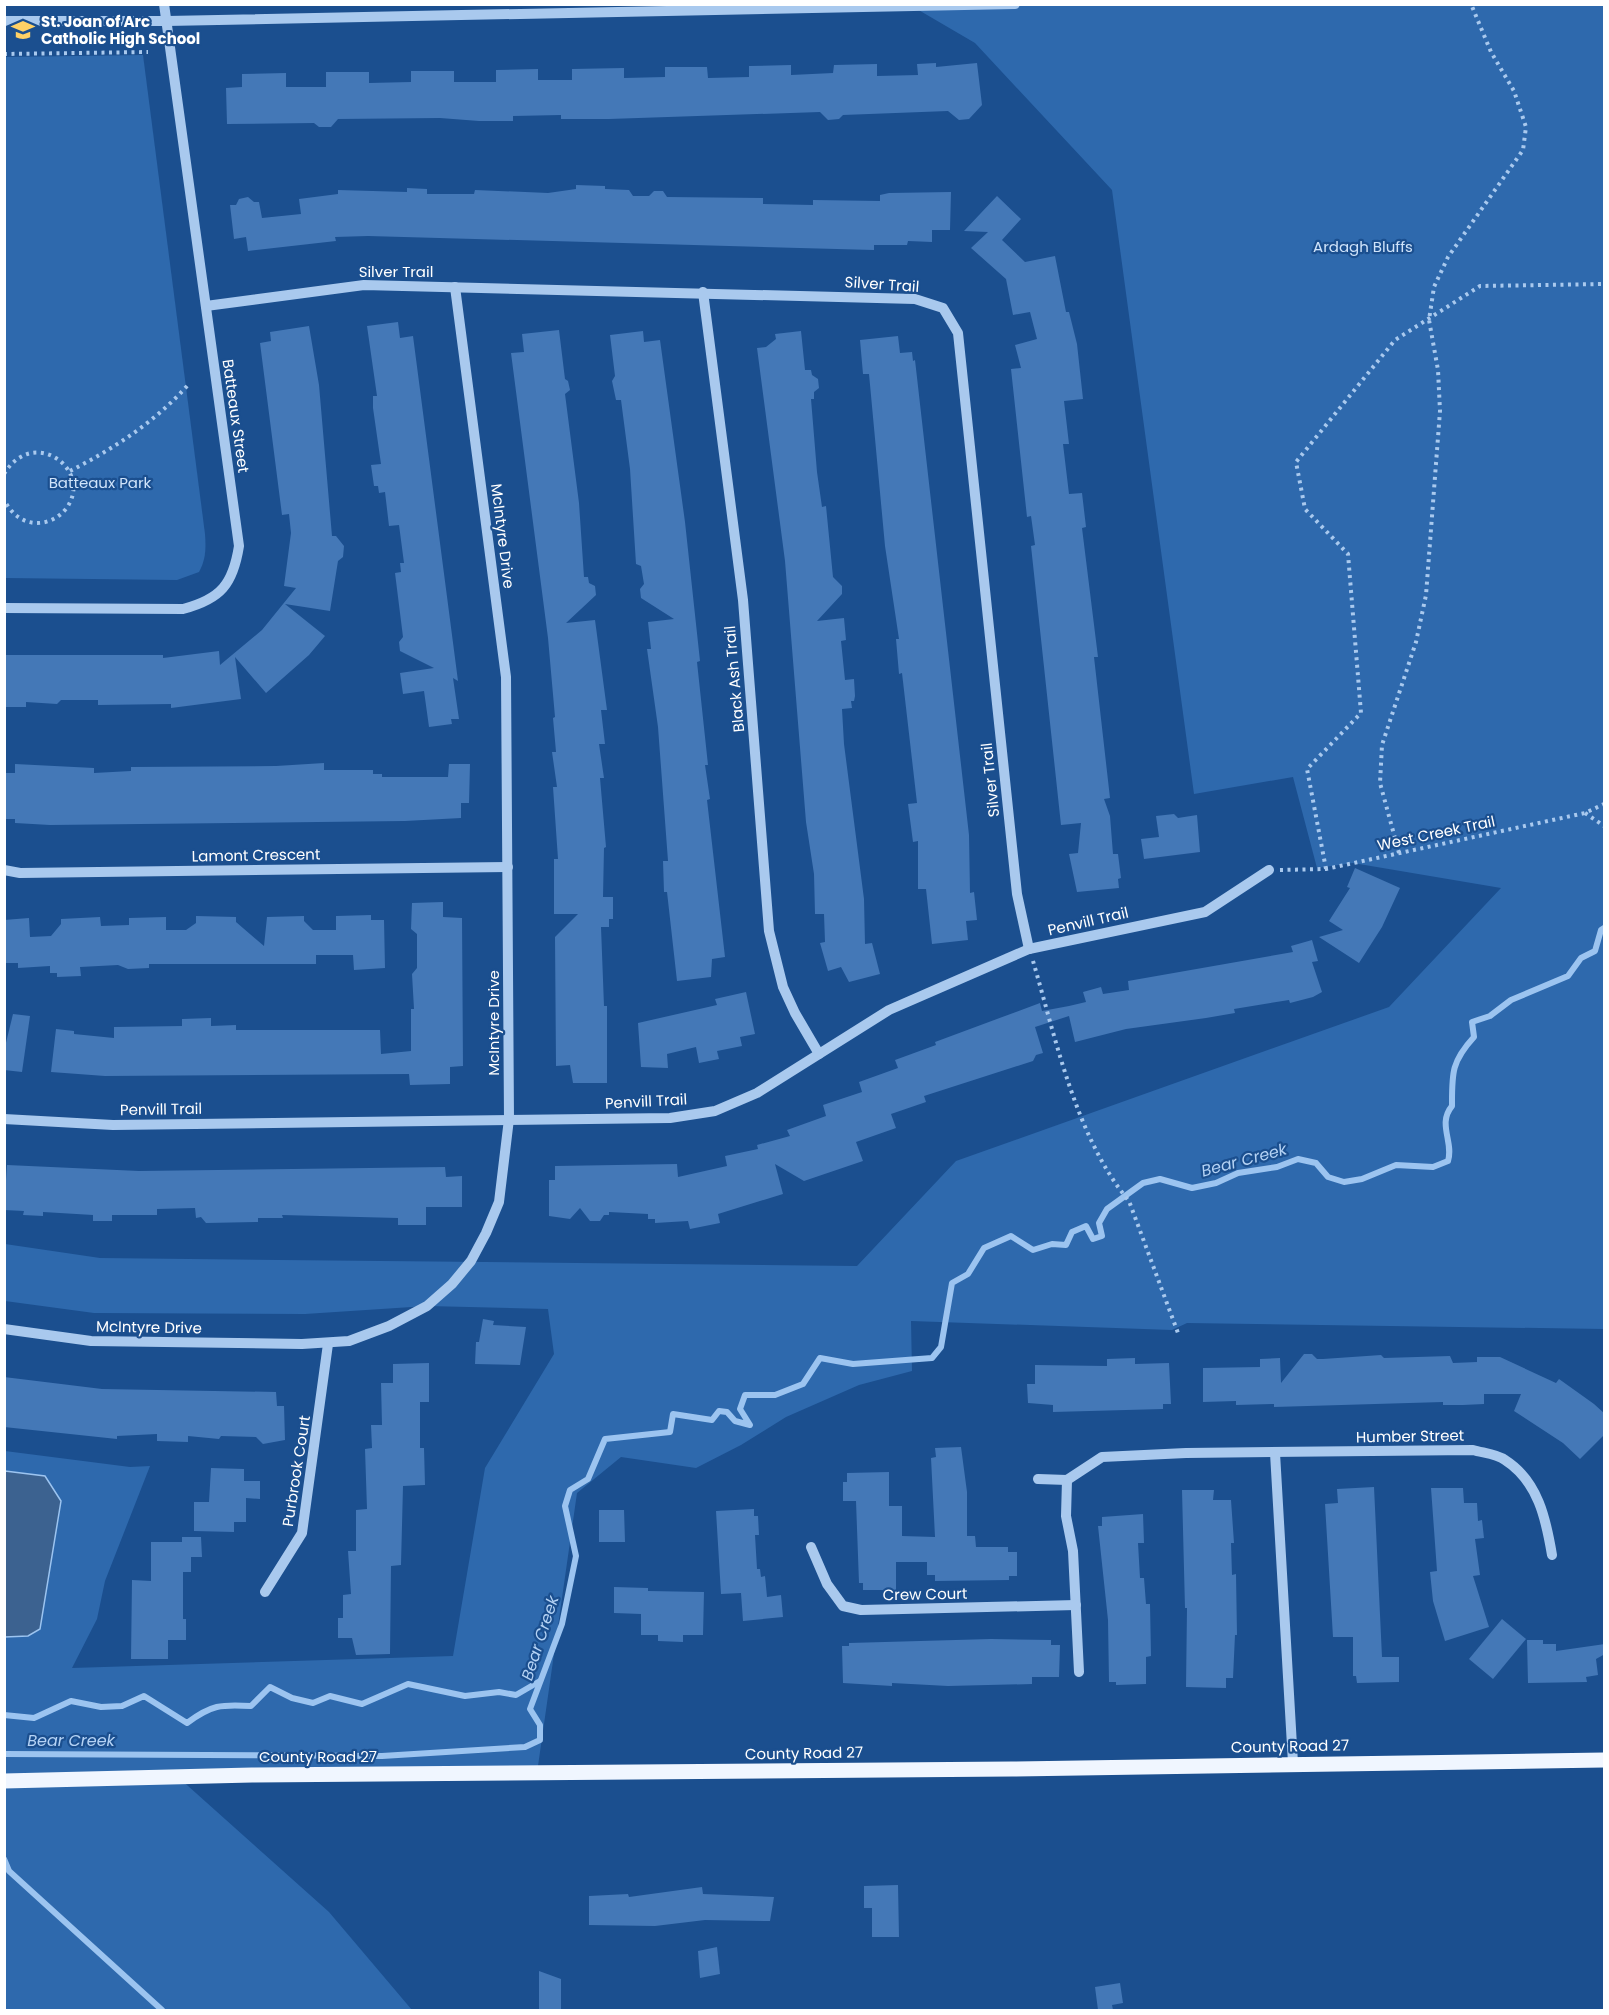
<svg xmlns="http://www.w3.org/2000/svg" width="1609" height="2015" viewBox="0 0 1609 2015" font-family="Poppins,sans-serif">
<style>
.green{fill:#2e69ad}
.water{fill:#3c6290;stroke:#9cc4f0;stroke-width:1.5}
.lines{fill:none;stroke-linecap:round;stroke-linejoin:round}
.stream{stroke:#9cc4f0;stroke-width:6}
.building{fill:#4478b7}
.path{stroke:#a9c9ee;stroke-width:4;stroke-dasharray:3 4.5;stroke-linecap:butt}
.minor{stroke:#a9c9ee;stroke-width:10}
.major{stroke:#f0f6ff;stroke-width:15}
.labels{text-anchor:middle;dominant-baseline:central;stroke-width:4.5;stroke-linejoin:round;paint-order:stroke}
.poi-label{font-size:15px;font-weight:bold;fill:#fff;stroke:#1b4f8f;text-anchor:start}
.park-label{font-size:15px;fill:#cfe3fa;stroke:#1b4f8f}
.street-label{font-size:15px;fill:#fff;stroke:#1b4f8f}
.water-label{font-size:16px;font-style:italic;fill:#b5d3f5;stroke:#1b4f8f}
</style>
<rect width="100%" height="100%" fill="#1b4f8f"/>
<g class="green">
<polygon points="910,5 1604,5 1604,1329 1187,1323 1172,1330 911,1321 912,1371 859,1385 786,1417 741,1445 696,1468 621,1457 577,1493 537,1773 178,1777 329,1912 412,2010 5,2010 5,1451 130,1467 150,1466 105,1581 97,1619 72,1668 453,1656 485,1468 554,1354 548,1309 427,1306 305,1314 94,1313 5,1301 5,1244 100,1258 857,1266 956,1161 1389,1007 1501,888 1353,863 1317,868 1293,777 1194,794 1112,190 975,43"/>
<path d="M143,55L205,534C206,548 206,559 199,572L177,580L5,578V57Z"/>
</g>
<polygon class="water" points="5,1471 45,1476 61,1501 40,1629 28,1636 5,1637"/>
<g class="lines">
<g class="stream">
<path d="M4,1715L34,1718L71,1701L101,1707L122,1706L144,1696L187,1723C211,1705 221,1704 251,1706L270,1687L292,1698L313,1703L330,1696L362,1704L408,1684L465,1696L499,1692L516,1695L540,1681"/>
<path d="M4,1754L382,1756L525,1747L540,1740V1725L530,1709L562,1624L576,1556L565,1506L570,1490L588,1479L605,1439L670,1432L673,1414L712,1420L719,1411L727,1412L735,1421L750,1425L740,1409L745,1395H775L803,1384L820,1358L853,1364L932,1358L941,1347L952,1283L968,1274L984,1248L1011,1236L1033,1250L1052,1244L1066,1245L1072,1232L1086,1226L1093,1239L1102,1236L1099,1223L1107,1209L1143,1183L1160,1179L1192,1188L1216,1183L1238,1173L1277,1167L1298,1159L1316,1163L1328,1177L1344,1182L1362,1179L1396,1165L1433,1167L1448,1161C1454,1142 1437,1124 1452,1106C1452,1074 1451,1062 1474,1037L1472,1022L1490,1016L1511,1000L1568,976L1581,958L1595,951L1601,930L1604,928"/>
<polyline points="4,1859 9,1871 162,2010"/>
</g>
</g>
<g class="building">
<polygon points="936,63 936,67 977,63 982,105 969,119 959,120 948,111 843,115 839,119 828,120 820,112 609,119 561,119 561,115 513,116 513,121 479,121 440,118 338,119 331,127 319,127 314,123 227,124 226,88 242,87 242,74 286,73 286,87 326,87 326,72 369,72 369,83 411,82 411,71 454,71 454,82 496,82 496,70 538,69 538,80 572,80 572,69 624,68 624,78 665,77 665,67 707,67 708,78 749,77 749,66 791,65 791,75 833,73 834,65 877,64 877,76 918,75 917,64"/>
<polygon points="576,185 605,186 605,189 629,190 633,196 649,196 654,191 663,191 667,197 763,198 763,204 813,205 813,200 880,201 880,195 889,193 951,192 950,230 932,230 932,242 908,241 907,245 874,245 874,250 368,236 335,237 336,241 248,251 246,237 234,239 230,205 236,205 239,199 248,197 254,202 259,202 262,218 301,214 299,199 338,194 338,190 407,192 407,188 427,189 427,194 474,194 475,190 548,193 576,189"/>
<polygon points="997,196 1021,219 1002,240 1025,262 1055,256 1066,312 1069,312 1077,344 1083,399 1064,401 1069,444 1063,444 1069,494 1082,493 1086,527 1082,528 1098,657 1094,657 1110,798 1104,799 1110,816 1113,854 1118,854 1121,878 1118,879 1119,888 1077,892 1069,854 1078,853 1081,823 1061,825 1031,546 1035,545 1031,516 1027,517 1011,369 1021,368 1015,345 1037,339 1030,312 1013,315 1006,279 971,248 988,232 964,231"/>
<polygon points="398,322 400,338 413,336 458,681 453,678 459,719 451,719 452,724 429,727 424,691 403,694 400,673 434,668 400,651 399,642 403,637 395,573 401,572 400,563 404,563 399,525 389,526 385,492 379,493 378,486 374,486 371,465 381,464 373,408 373,396 377,396 367,326"/>
<polygon points="309,326 319,385 332,536 336,536 344,546 343,557 338,561 330,611 285,604 325,636 309,655 266,693 235,657 241,699 171,708 171,704 98,705 98,700 61,700 57,704 26,702 26,707 4,707 4,655 163,655 163,658 219,651 220,665 262,630 296,588 284,586 291,533 289,514 282,515 260,343 271,341 270,332"/>
<polygon points="559,330 565,379 568,381 570,390 565,394 579,503 584,577 588,577 589,583 595,586 596,595 566,623 595,620 607,710 601,710 605,744 599,744 604,778 600,778 606,847 604,848 603,897 613,897 613,919 609,919 609,927 601,927 604,1006 607,1006 607,1083 573,1083 570,1065 556,1066 555,937 578,914 554,914 554,859 558,859 553,787 557,787 552,752 556,752 553,718 555,717 548,638 511,353 524,352 522,334"/>
<polygon points="643,331 644,342 660,340 685,522 700,661 697,662 708,765 705,765 710,799 707,800 725,957 712,959 711,977 677,981 667,892 664,892 663,861 668,861 658,727 647,649 651,649 648,622 674,619 641,598 640,589 644,584 641,566 636,564 630,469 621,400 616,400 612,381 615,376 610,335"/>
<polygon points="801,331 805,370 811,370 812,375 818,379 819,388 814,392 814,399 811,399 817,472 822,507 826,506 833,577 842,586 842,594 817,621 844,618 846,640 841,641 845,680 854,679 855,696 854,701 851,701 852,708 842,709 844,744 864,899 865,944 872,943 880,974 849,982 841,967 828,971 820,943 825,942 824,914 815,914 814,874 806,822 785,561 757,348 766,347 776,339 775,334"/>
<polygon points="898,336 900,353 912,352 913,361 915,360 969,835 970,893 974,892 977,920 966,921 968,940 932,944 926,889 918,889 918,841 913,842 908,804 917,803 902,673 899,674 896,639 899,639 885,546 869,374 863,374 860,340"/>
<polygon points="324,763 324,770 373,770 373,774 382,774 382,777 448,777 449,764 470,764 469,803 461,803 461,818 405,821 50,825 15,823 15,819 4,819 4,773 15,773 15,764 94,768 94,773 131,771 131,767 276,766"/>
<polygon points="1174,814 1178,818 1197,815 1200,852 1144,859 1141,839 1159,837 1156,816"/>
<polygon points="1355,868 1400,888 1382,927 1359,963 1319,937 1343,930 1329,921 1350,888 1347,887"/>
<polygon points="443,902 443,917 462,918 463,1066 450,1067 450,1084 410,1085 409,1074 105,1076 51,1072 56,1029 74,1031 74,1034 114,1038 114,1027 182,1026 182,1019 211,1018 211,1026 236,1025 236,1030 380,1030 381,1054 411,1051 411,1009 414,1009 412,974 417,968 417,934 411,929 412,903"/>
<polygon points="371,915 371,920 384,920 385,968 354,970 353,955 316,955 316,964 149,964 149,968 128,969 118,965 80,967 81,976 57,977 57,973 50,973 50,966 18,968 18,963 4,963 4,920 29,918 30,937 51,936 61,924 61,919 100,917 101,926 129,925 129,918 166,917 166,930 186,930 196,923 196,916 236,917 236,922 264,946 267,917 304,916 304,921 313,930 336,930 336,916"/>
<polygon points="1312,940 1318,961 1312,962 1322,992 1313,997 1290,1003 1289,1000 1234,1009 1235,1013 1206,1018 1126,1029 1075,1042 1069,1016 1035,1027 1043,1053 1036,1055 1033,1061 924,1096 926,1102 891,1114 896,1128 856,1142 863,1161 804,1181 775,1164 783,1194 718,1214 720,1223 690,1229 688,1221 655,1223 655,1219 648,1219 648,1214 609,1212 609,1215 604,1215 600,1221 590,1221 580,1208 570,1219 549,1216 549,1180 555,1180 555,1166 677,1164 678,1177 727,1166 725,1156 758,1149 757,1145 790,1136 787,1130 826,1116 823,1105 862,1092 859,1082 898,1068 895,1060 936,1045 935,1042 1040,1003 1042,1011 1069,1006 1086,1002 1083,992 1101,987 1103,994 1129,990 1128,981 1293,952 1291,946"/>
<polygon points="746,992 755,1034 740,1037 742,1046 717,1051 719,1059 699,1063 696,1047 667,1054 668,1068 641,1067 638,1023 717,1005 715,999"/>
<polygon points="13,1014 30,1016 22,1072 4,1070 4,1051"/>
<polygon points="7,1165 139,1171 445,1167 446,1177 462,1176 462,1207 426,1207 426,1225 398,1225 398,1218 282,1215 283,1218 258,1218 258,1222 206,1223 201,1217 196,1218 195,1208 157,1209 157,1215 112,1215 112,1221 93,1221 93,1215 43,1212 43,1216 23,1215 24,1211 4,1210"/>
<polygon points="483,1319 494,1321 493,1325 526,1327 520,1365 475,1364 476,1342 479,1342"/>
<polygon points="1304,1354 1312,1354 1317,1359 1323,1359 1381,1355 1384,1358 1450,1356 1453,1363 1477,1362 1477,1357 1500,1357 1556,1383 1559,1379 1594,1404 1605,1414 1605,1434 1580,1459 1563,1443 1514,1411 1521,1394 1484,1394 1484,1404 1463,1405 1443,1405 1443,1402 1274,1407 1274,1404 1236,1405 1236,1401 1203,1402 1203,1368 1260,1367 1260,1359 1280,1358 1281,1383"/>
<polygon points="1135,1358 1135,1364 1169,1363 1171,1404 1163,1404 1163,1409 1053,1412 1053,1405 1028,1403 1027,1384 1035,1384 1035,1365 1107,1366 1107,1359"/>
<polygon points="429,1363 429,1402 420,1402 420,1448 424,1448 425,1485 403,1486 401,1565 391,1566 390,1654 356,1655 352,1638 338,1638 338,1618 343,1618 343,1595 351,1594 348,1551 356,1551 356,1510 367,1509 365,1449 372,1448 371,1425 382,1425 381,1383 393,1383 393,1364"/>
<polygon points="4,1377 102,1389 276,1392 277,1406 284,1406 285,1440 263,1444 256,1437 221,1436 219,1439 188,1436 188,1442 157,1441 157,1434 117,1436 117,1439 4,1427"/>
<polygon points="961,1447 967,1492 967,1536 975,1536 976,1547 1008,1547 1008,1552 1017,1552 1017,1576 1009,1576 1009,1580 935,1581 935,1575 927,1575 927,1562 896,1562 896,1590 863,1590 863,1583 859,1583 856,1501 843,1501 843,1482 847,1482 847,1473 889,1472 889,1506 902,1506 902,1536 935,1537 931,1458 936,1457 935,1448"/>
<polygon points="211,1468 244,1469 244,1481 260,1481 260,1499 246,1498 246,1522 234,1522 234,1532 194,1531 194,1502 209,1502"/>
<polygon points="1374,1487 1382,1657 1399,1657 1399,1682 1357,1683 1356,1676 1353,1676 1353,1637 1333,1637 1325,1504 1338,1503 1337,1489"/>
<polygon points="1431,1488 1463,1488 1464,1503 1477,1503 1478,1521 1482,1520 1484,1538 1475,1539 1480,1575 1473,1576 1489,1627 1445,1641 1433,1601 1430,1572 1437,1571"/>
<polygon points="1182,1490 1214,1490 1213,1500 1231,1500 1234,1543 1231,1543 1232,1575 1236,1574 1237,1635 1235,1635 1233,1678 1226,1678 1226,1688 1186,1687 1187,1608 1185,1608"/>
<polygon points="754,1509 754,1516 758,1516 759,1535 755,1535 757,1569 760,1569 761,1577 765,1576 767,1597 781,1595 783,1617 743,1621 741,1593 721,1594 716,1511"/>
<polygon points="599,1510 624,1510 625,1542 599,1542"/>
<polygon points="1143,1514 1144,1543 1138,1543 1140,1578 1144,1578 1146,1604 1150,1604 1151,1656 1146,1657 1146,1684 1116,1685 1116,1682 1109,1682 1108,1620 1098,1526 1102,1526 1102,1517"/>
<polygon points="182,1537 201,1537 202,1557 191,1557 191,1572 183,1572 183,1619 186,1619 186,1640 168,1640 168,1659 131,1659 132,1580 151,1581 151,1542 182,1542"/>
<polygon points="614,1587 648,1588 648,1591 704,1592 703,1635 683,1635 683,1642 658,1641 658,1635 641,1635 641,1614 614,1613"/>
<polygon points="1502,1619 1526,1639 1493,1679 1469,1659"/>
<polygon points="991,1639 1051,1640 1051,1645 1060,1645 1059,1677 1032,1677 1032,1684 948,1686 892,1683 892,1686 843,1683 842,1646 849,1646 849,1643"/>
<polygon points="1527,1640 1543,1640 1543,1644 1556,1644 1556,1651 1605,1644 1605,1654 1596,1659 1598,1675 1586,1677 1587,1682 1528,1683"/>
<polygon points="898,1885 899,1937 872,1937 872,1908 864,1908 864,1886"/>
<polygon points="702,1887 703,1894 774,1897 770,1921 705,1920 655,1926 589,1925 589,1896 628,1894 629,1897"/>
<polygon points="717,1947 720,1974 700,1978 698,1951"/>
<polygon points="539,1971 561,1979 561,2010 539,2010"/>
<polygon points="1120,1983 1123,2003 1112,2005 1113,2010 1098,2010 1095,1987"/>
</g>
<g class="lines">
<g class="path">
<polyline points="4,54 148,52"/>
<path d="M70,471C113,449 155,422 188,385"/>
<path d="M4,474C34,424 96,472 65,510C58,518 48,523 37,523C22,523 11,513 4,500"/>
<polyline points="1585,813 1604,826"/>
<polyline points="1399,853 1380,783 1382,745 1416,642 1426,595 1440,411 1438,370 1429,320 1434,287 1448,257 1523,150 1526,127 1514,91 1491,52 1471,4"/>
<polyline points="1326,869 1307,769 1361,713 1348,554 1305,509 1296,462 1395,340 1480,286 1604,284"/>
<polyline points="1280,870 1326,869 1585,813 1604,804"/>
<path d="M1033,961C1056,1039 1076,1138 1129,1201L1178,1333"/>
</g>
<g class="minor">
<polyline points="4,21 167,21 1015,4"/>
<polyline points="703,292 743,600 769,931 783,987 795,1013 819,1054"/>
<polyline points="206,306 364,285 915,299 943,308 958,333 1017,894 1029,949"/>
<path d="M4,608L183,609C221,599 233,584 239,546L164,4"/>
<polyline points="4,870 20,873 508,867"/>
<polyline points="4,1119 113,1125 670,1118 715,1111 757,1093 889,1010 1029,949 1205,912 1269,870"/>
<polyline points="4,1329 91,1341 302,1344 349,1341 389,1326 427,1306 452,1284 471,1261 486,1233 499,1202 509,1119 506,677 455,287"/>
<polyline points="1275,1453 1293,1763"/>
<path d="M1038,1479L1067,1480L1102,1457L1186,1453L1473,1450C1483,1453 1497,1454 1505,1460C1538,1481 1546,1519 1552,1555"/>
<polyline points="1067,1480 1066,1516 1073,1551 1079,1672"/>
<polyline points="811,1547 827,1584 843,1606 861,1610 1076,1605"/>
<polyline points="265,1592 302,1533 328,1344"/>
</g>
<polyline class="major" points="4,1781 252,1775 1012,1769 1604,1760"/>
</g>
<defs>
<g id="school-bare" transform="scale(1.8)"><path d="M0-5L7-2L0 1L-7-2ZM-4 1L0 2.5L4 1V4Q0 6-4 4Z" fill="#ffd166" stroke="#1b4f8f" stroke-width="2.5" paint-order="stroke"/></g>
</defs>
<g fill-rule="evenodd">
<use href="#school-bare" x="23" y="30"/>
</g>
<g class="labels">
<g class="poi-label">
<text x="41" y="21">St. Joan of Arc<tspan x="41" dy="17">Catholic High School</tspan></text>
</g>
<g class="park-label">
<text x="1363" y="246">Ardagh Bluffs</text>
<text x="100" y="482">Batteaux Park</text>
</g>
<g class="street-label">
<text x="396" y="271">Silver Trail</text>
<text transform="translate(882 284) rotate(4)">Silver Trail</text>
<text transform="translate(236 416) rotate(82)">Batteaux Street</text>
<text transform="translate(503 536) rotate(83)">McIntyre Drive</text>
<text transform="translate(734 679) rotate(-95)">Black Ash Trail</text>
<text transform="translate(990 780) rotate(-96)">Silver Trail</text>
<text transform="translate(1436 833) rotate(-12)">West Creek Trail</text>
<text transform="translate(256 855) rotate(-1)">Lamont Crescent</text>
<text transform="translate(1088 921) rotate(-13)">Penvill Trail</text>
<text transform="translate(493 1023) rotate(-90)">McIntyre Drive</text>
<text transform="translate(646 1101) rotate(-3)">Penvill Trail</text>
<text transform="translate(161 1109) rotate(-1)">Penvill Trail</text>
<text transform="translate(149 1327) rotate(1)">McIntyre Drive</text>
<text transform="translate(1410 1436) rotate(-1)">Humber Street</text>
<text transform="translate(296 1471) rotate(-81)">Purbrook Court</text>
<text transform="translate(925 1594) rotate(-1)">Crew Court</text>
<text transform="translate(1290 1746) rotate(-1)">County Road 27</text>
<text transform="translate(804 1753) rotate(-1)">County Road 27</text>
<text x="318" y="1756">County Road 27</text>
</g>
<g class="water-label">
<text transform="translate(1244 1160) rotate(-15)">Bear Creek</text>
<text transform="translate(540 1638) rotate(-72)">Bear Creek</text>
<text x="71" y="1740">Bear Creek</text>
</g>
</g>
<rect width="1609" height="2015" fill="none" stroke="#ffffff" stroke-width="12"/>
</svg>
